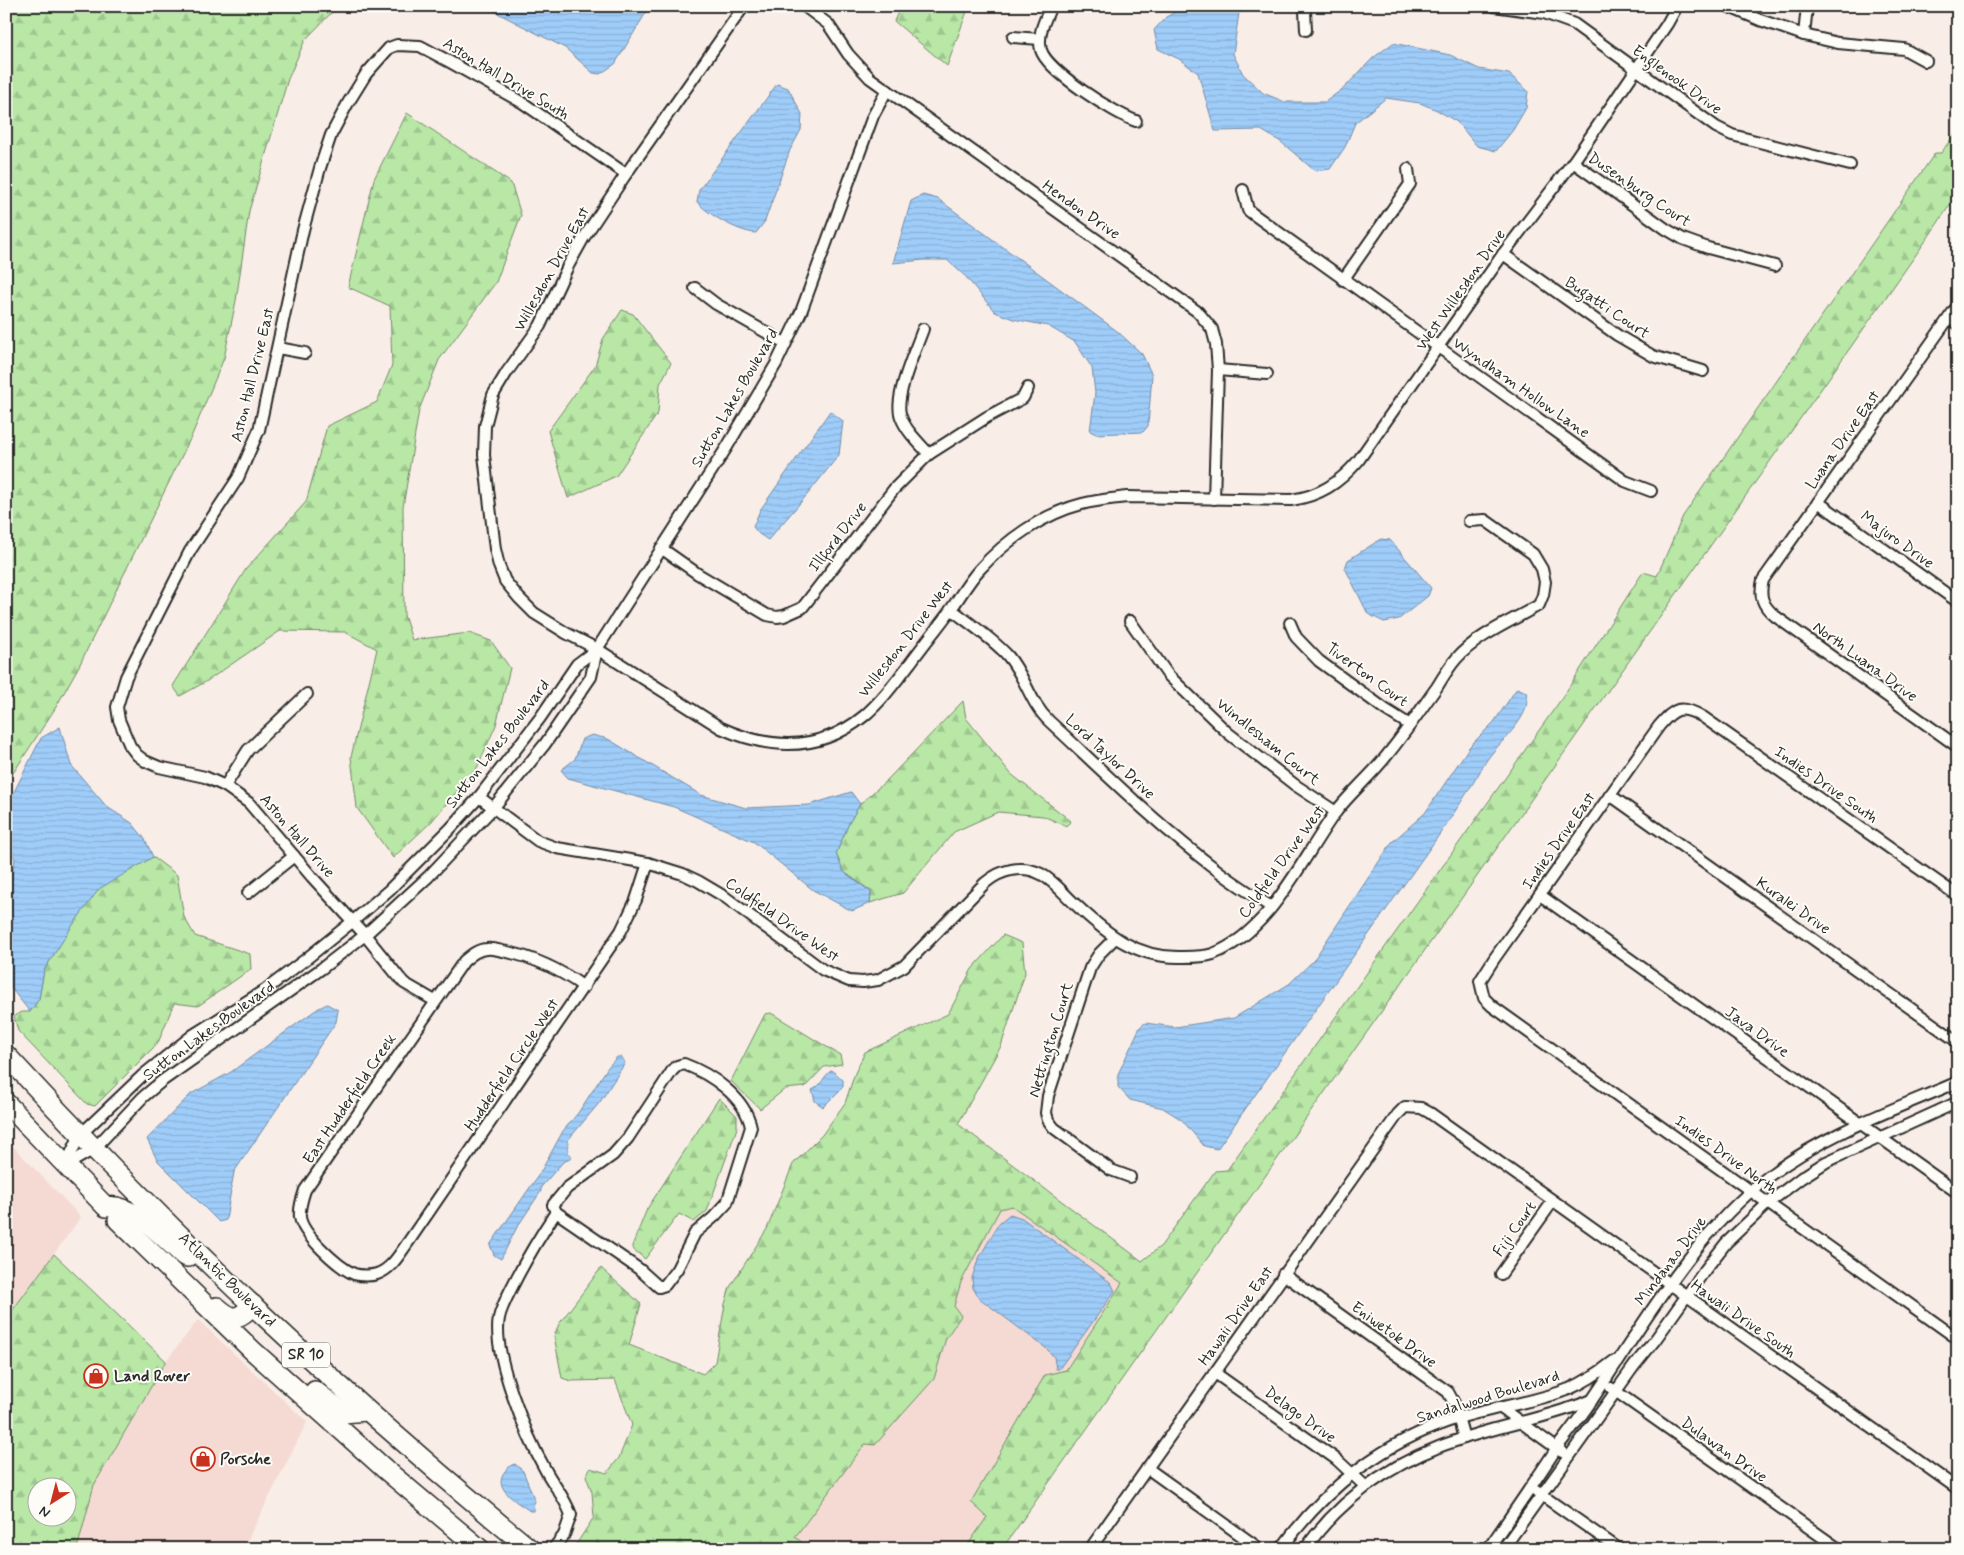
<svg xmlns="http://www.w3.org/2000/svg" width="1964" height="1555" viewBox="0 0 1964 1555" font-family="Mynerve,sans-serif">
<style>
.built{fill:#f4dad3}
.forest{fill:url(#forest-firs);stroke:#728968;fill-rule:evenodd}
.water{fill:url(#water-rules);stroke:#718ca7}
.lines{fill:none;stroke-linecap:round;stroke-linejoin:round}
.street-casing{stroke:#2b2b2b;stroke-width:14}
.highway-casing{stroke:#2b2b2b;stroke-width:22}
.street{stroke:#fdfcf7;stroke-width:10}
.highway{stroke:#fdfcf7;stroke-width:19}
.labels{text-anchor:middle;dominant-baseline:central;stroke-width:4;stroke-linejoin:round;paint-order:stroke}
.shield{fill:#fdfcf7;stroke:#6a6a68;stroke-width:1}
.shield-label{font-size:15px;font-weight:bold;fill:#2b2b2b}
.street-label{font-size:16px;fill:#2b2b2b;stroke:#fdfcf7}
.poi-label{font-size:16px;font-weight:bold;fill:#2b2b2b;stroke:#fdfcf7;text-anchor:start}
</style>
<defs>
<pattern id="forest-firs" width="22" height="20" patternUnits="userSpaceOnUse" patternTransform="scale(1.25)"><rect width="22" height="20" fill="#b8e7a6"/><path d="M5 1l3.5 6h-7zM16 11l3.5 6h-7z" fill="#9ec68f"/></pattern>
<pattern id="water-rules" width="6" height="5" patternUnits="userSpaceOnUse" patternTransform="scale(1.25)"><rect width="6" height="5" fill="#9fcdfa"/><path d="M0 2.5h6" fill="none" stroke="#89b0d6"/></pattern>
</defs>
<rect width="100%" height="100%" fill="#f9ede7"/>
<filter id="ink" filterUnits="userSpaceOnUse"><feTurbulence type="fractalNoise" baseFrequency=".02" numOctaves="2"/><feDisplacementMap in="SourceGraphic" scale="10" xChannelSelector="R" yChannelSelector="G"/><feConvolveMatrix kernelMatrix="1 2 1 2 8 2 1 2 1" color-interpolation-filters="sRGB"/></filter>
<g filter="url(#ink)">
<g class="built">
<polygon points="6,1139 81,1217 6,1319"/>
<polygon points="1012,1206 1122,1283 1066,1370 987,1517 965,1549 811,1549 795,1537 865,1444 934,1379 946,1338 961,1316 954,1306 961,1282 1000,1209"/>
<polygon points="198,1320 307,1422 243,1549 77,1549 94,1485 166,1361"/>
</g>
<g class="forest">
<polygon points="6,6 338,6 305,40 288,79 249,211 236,301 224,358 192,435 80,664 56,707 6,784"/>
<polygon points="901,6 969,6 947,66 894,21"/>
<polygon points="407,113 511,183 521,215 496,282 439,360 419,410 403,507 404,615 412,640 469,633 491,641 510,668 496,725 477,768 431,822 393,858 357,808 351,757 377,649 345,632 280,631 207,681 180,696 173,686 246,569 306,502 327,426 377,402 392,365 390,306 348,287 374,179"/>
<polygon points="1958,129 1958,193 1927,239 1002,1549 965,1549 987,1517 971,1502 1045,1375 1066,1370 1122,1283 1012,1206 1000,1209 961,1282 954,1306 961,1316 946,1338 934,1379 875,1445 865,1444 795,1537 811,1549 575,1549 575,1546 594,1517 592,1492 586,1476 590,1468 607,1473 619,1458 632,1425 615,1380 571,1381 562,1378 554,1336 559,1324 601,1268 641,1304 629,1345 703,1374 715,1362 725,1304 730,1287 767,1229 793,1164 822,1135 845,1103 855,1073 865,1052 948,1014 972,969 1003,935 1022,943 1025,973 1001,1046 958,1124 1142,1261 1161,1246 1215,1171 1227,1170 1562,698 1643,572 1657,576 1683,516 1935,153 1941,153"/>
<polygon points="622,310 633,314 671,363 660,384 658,413 616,476 568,498 548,431 595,366 603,339"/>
<polygon points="963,701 966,718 1011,774 1071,821 1066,826 1043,816 998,812 954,832 903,893 870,903 871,891 844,872 836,854 849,823 860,804 887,780"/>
<polygon points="153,857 177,875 184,917 195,936 250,954 251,969 198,1006 174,1003 158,1043 95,1106 87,1104 18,1031 14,1016 21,1012 30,1012 39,999 44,970 72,926 99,888"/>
<polygon points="771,1013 840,1055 842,1064 824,1067 805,1087 785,1089 760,1109 731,1081 765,1014"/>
<polygon points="719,1098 737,1116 737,1128 707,1211 694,1222 679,1214 645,1259 634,1250 632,1246 647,1209"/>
<path d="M54,1254L166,1361L94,1485L77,1549H6V1319ZM38,1488H68V1518H38Z"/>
</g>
<g class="water">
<polygon points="484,6 650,6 615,64 600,74 593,73 565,48"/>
<polygon points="1187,6 1240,6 1233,54 1243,74 1263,93 1285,102 1325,102 1344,88 1373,58 1393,43 1450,55 1479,69 1509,74 1528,91 1526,108 1513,130 1496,151 1477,146 1457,122 1437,110 1420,103 1386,98 1355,123 1345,147 1330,169 1315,171 1281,142 1261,130 1215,131 1198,73 1179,59 1158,49 1154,30 1166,17"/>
<path d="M777,84L788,88L802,114L801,130L790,150L765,221L756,233C738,232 709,215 697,202L699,190Z"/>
<polygon points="923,195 938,199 1117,331 1142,354 1152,375 1148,426 1143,432 1096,434 1090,431 1095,393 1092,368 1075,342 1048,326 1013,319 995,312 966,277 947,260 924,260 893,263 911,201"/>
<polygon points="830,411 843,421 839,455 807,495 768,540 759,534 753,527 760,510"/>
<polygon points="1381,539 1390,540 1431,588 1428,596 1399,619 1384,622 1368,614 1345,568 1348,560"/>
<path d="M1517,688L1526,692C1534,718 1497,742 1485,763C1454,817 1416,867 1381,917C1326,994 1272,1072 1217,1149L1204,1146L1182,1120L1163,1108L1130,1100L1118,1087V1074L1140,1027L1145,1023L1175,1027L1234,1018L1289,984L1313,961L1392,842L1425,813L1470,746L1494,722Z"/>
<polygon points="60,727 71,765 107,807 132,823 145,839 153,857 99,889 72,926 44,970 39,999 30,1012 6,982 6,891 10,886 15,859 6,840 6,808 41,738"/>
<polygon points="592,735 608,739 701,795 746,808 809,805 851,792 860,804 849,823 836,854 844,872 871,892 870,903 852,911 813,890 754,842 674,807 568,778 561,770 575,759 582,739"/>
<polygon points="327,1004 338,1010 336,1022 234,1172 226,1220 219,1222 157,1160 147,1139 191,1094 231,1072 317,1009"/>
<polygon points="617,1057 622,1057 625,1063 600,1102 568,1140 568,1152 571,1155 570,1159 563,1162 541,1187 541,1191 516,1229 501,1259 494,1255 490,1245 540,1173 563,1131 578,1113 608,1067"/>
<path d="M832,1070L843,1080V1087L823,1107L815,1101L812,1090C823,1085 822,1077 832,1070Z"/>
<polygon points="1010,1214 1022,1218 1111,1283 1115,1291 1059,1369 1056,1369 1054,1357 1047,1349 979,1298 973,1288 972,1278 978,1260 999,1223"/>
<path d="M515,1464L523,1471L535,1501L533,1506L534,1511H530C518,1503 491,1488 505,1471C509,1467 510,1465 515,1464Z"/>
</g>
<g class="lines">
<g class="street-casing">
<g id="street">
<path d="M744,6L626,174L583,239L568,266L540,326L507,372L493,395L485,426L484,455L495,549L499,566L505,581L519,598L534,613L566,633L597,649L721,728C770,750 820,752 864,716C882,701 897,680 911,662C924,644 939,626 952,608C961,595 969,581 979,570C1006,540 1043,514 1082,504C1097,500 1112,499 1127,497L1291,500C1320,496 1339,483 1358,461L1503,254L1573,162L1667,24L1677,6"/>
<polyline points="804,6 828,24 848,54 870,78 1198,312 1212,329 1216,344 1218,370 1214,499"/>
<path d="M1051,6C1045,20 1037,34 1041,50C1047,71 1115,114 1136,121"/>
<polyline points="1494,6 1544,13 1574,24 1716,127 1732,135 1850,165"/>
<polyline points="1727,6 1760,20 1804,35 1838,43 1904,49 1926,61"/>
<polyline points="1306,30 1305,11 1307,6"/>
<polyline points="1804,35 1807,6"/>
<polyline points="1013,37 1040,39"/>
<polyline points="1573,162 1666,229 1683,239 1708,248 1775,266"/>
<polyline points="1243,190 1248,210 1253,214 1625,481 1651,491"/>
<polyline points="1503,254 1617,335 1653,356 1703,371"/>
<polyline points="1343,280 1410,184 1408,169"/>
<polyline points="695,288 716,304 785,343"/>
<path d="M1958,305L1763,580C1759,596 1762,605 1775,616L1958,747"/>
<polyline points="1949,318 1958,324"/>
<path d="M923,329C916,349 893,398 901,417C906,431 919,443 929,454"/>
<polyline points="278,348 305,353"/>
<polyline points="1218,370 1267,374"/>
<polyline points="1818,502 1958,602"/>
<polyline points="661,548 698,574 767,615 777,617 784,616 802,608 806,603 894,489 929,454 987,417 1023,398 1028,388"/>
<path d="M951,609C969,623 993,639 1008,656C1025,676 1030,703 1049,721C1104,772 1157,825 1217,870C1234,883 1253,895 1271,907"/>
<polyline points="1130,621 1168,675 1228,733 1295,785 1336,812"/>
<polyline points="1290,623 1296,637 1319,661 1386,710 1410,725"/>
<polyline points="225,786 248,750 307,694"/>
<polyline points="1610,795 1958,1042"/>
<path d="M479,797L538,841L557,848L648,863L683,874L698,881L725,897L823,970L849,981L863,982L878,980L904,966L985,883C1000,870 1022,864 1041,874C1054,881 1064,894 1075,904C1107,934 1137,959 1183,957C1193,957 1204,957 1213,954C1270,932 1301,860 1335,813C1351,792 1372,775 1388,754C1406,732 1421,709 1437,687C1443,677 1449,667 1456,659C1477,635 1512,621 1539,605L1543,595L1545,582L1542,569L1533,554L1485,520L1469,521"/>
<polyline points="248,893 294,856"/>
<polyline points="1540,895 1958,1193"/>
<path d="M1958,896L1703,717C1681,704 1674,708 1659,726L1494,959L1480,981L1484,998L1492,1006L1958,1339"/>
<polyline points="1115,938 1099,954 1090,968 1048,1096 1046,1113 1048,1120 1054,1128 1111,1170 1130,1177"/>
<path d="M584,987C559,969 536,958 507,952C501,951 493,948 487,949C478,949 471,955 464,961L305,1190C302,1199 299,1208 300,1217C302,1234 338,1267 354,1274C360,1276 371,1276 377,1274C392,1269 400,1253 409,1241L621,931L636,900L648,863"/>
<polyline points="435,1001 404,983 398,976 365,935 312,877 249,803 225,786 205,777 159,767 145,761 137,755 130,746 119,720 117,707 126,677 190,551 238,478 259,430 303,230 320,168 331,135 348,103 366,74 389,48 397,45 420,46 450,62 523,103 626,174"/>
<path d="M684,1064C711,1074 745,1097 751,1127L727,1203L714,1217L695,1233L677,1269L665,1285L659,1287L639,1269L556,1212L553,1205L567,1188L613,1155L628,1138L672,1071L677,1066Z"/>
<polyline points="65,1166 80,1135 142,1076 193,1035 265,990 306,959 352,922 389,890 450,829 479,797 540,718 577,664 597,649 727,447 776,364 801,312 873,116 887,90"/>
<polyline points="65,1166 94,1149 143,1097 162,1081 321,969 365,935 428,877 494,807 545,744 591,677 597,649"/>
<polyline points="1283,1274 1448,1392 1454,1403 1464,1438"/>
<polyline points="1501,1274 1553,1201"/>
<polyline points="1215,1373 1336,1459 1365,1486"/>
<polyline points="1611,1388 1839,1549"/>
<polyline points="1501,1408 1562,1452"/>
<polyline points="1147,1468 1260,1549"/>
<polyline points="1536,1491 1619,1549"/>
<path d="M553,1549L564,1535L571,1515C565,1497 553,1485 545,1469C527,1437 492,1355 499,1318C501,1308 507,1297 512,1287C525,1261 540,1236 556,1212"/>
<polyline points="1090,1549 1398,1114 1405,1107 1421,1108 1430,1113 1958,1489"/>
<path d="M1281,1549C1327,1486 1383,1442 1458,1418C1495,1407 1533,1403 1569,1389C1585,1382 1600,1372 1614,1361"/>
<path d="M1305,1549C1344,1494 1400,1458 1464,1438C1507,1424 1551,1417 1592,1400"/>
<path d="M1488,1549C1511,1516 1534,1483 1556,1449C1568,1433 1581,1417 1592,1400C1645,1322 1693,1235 1769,1176C1826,1133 1893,1110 1958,1082"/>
<polyline points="1503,1549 1634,1366 1655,1340 1705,1270 1726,1243 1767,1204 1801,1178 1826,1162 1958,1102"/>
</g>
</g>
<g class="highway-casing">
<g id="highway">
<path d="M6,1055C168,1232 344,1397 530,1549"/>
<path d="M6,1103L106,1207C132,1202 165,1239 184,1256L188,1257"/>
<polyline points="118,1220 252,1350 386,1470 480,1549"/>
<path d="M217,1307C233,1321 238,1320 253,1305"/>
<polyline points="315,1391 344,1413 366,1411"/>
</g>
</g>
<use href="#street" class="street"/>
<use href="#highway" class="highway"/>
</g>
</g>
<defs>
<g id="shop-ring" transform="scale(1.25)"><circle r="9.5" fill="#fdfcf7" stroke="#c8321e" stroke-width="1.5"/><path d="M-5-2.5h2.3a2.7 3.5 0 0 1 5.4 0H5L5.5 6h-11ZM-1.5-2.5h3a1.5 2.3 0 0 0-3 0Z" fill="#c8321e"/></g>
</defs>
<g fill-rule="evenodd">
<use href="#shop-ring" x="96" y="1376"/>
<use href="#shop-ring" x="203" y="1459"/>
</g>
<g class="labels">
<rect class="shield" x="282" y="1342.5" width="48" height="25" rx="4"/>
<g class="shield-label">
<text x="306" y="1355">SR 10</text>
</g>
<g class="street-label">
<text transform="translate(506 79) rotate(31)">Aston Hall Drive South</text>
<text transform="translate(1677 80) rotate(36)">Englenook Drive</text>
<text transform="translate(1639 190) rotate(34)">Dusenburg Court</text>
<text transform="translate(1081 210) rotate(35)">Hendon Drive</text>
<text transform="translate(552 269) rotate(-61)">Willesdon Drive East</text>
<text transform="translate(1461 290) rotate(-55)">West Willesdon Drive</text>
<text transform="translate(1607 308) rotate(34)">Bugatti Court</text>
<text transform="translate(253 375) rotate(-76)">Aston Hall Drive East</text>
<text transform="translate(1521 388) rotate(35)">Wyndham Hollow Lane</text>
<text transform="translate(735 398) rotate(-60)">Sutton Lakes Boulevard</text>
<text transform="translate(1843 440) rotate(-55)">Luana Drive East</text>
<text transform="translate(838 537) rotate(-52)">Illford Drive</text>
<text transform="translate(1897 540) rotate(36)">Majuro Drive</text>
<text transform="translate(906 639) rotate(-52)">Willesdon Drive West</text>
<text transform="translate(1865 662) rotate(36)">North Luana Drive</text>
<text transform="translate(1367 675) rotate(36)">Tiverton Court</text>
<text transform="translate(1268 742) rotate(39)">Windlesham Court</text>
<text transform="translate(498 744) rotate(-52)">Sutton Lakes Boulevard</text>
<text transform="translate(1110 757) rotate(43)">Lord Taylor Drive</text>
<text transform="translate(1826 785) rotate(35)">Indies Drive South</text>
<text transform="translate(297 836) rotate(49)">Aston Hall Drive</text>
<text transform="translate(1559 841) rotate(-55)">Indies Drive East</text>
<text transform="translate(1282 862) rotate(-54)">Coldfield Drive West</text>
<text transform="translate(1793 906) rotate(35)">Kuralei Drive</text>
<text transform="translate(782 920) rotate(35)">Coldfield Drive West</text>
<text transform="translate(209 1031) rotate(-36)">Sutton Lakes Boulevard</text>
<text transform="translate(1757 1032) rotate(36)">Java Drive</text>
<text transform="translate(1051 1040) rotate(-73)">Nettington Court</text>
<text transform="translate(512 1065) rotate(-56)">Hudderfield Circle West</text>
<text transform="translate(350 1099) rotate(-56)">East Hudderfield Creek</text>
<text transform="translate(1726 1155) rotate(36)">Indies Drive North</text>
<text transform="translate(1515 1229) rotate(-55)">Fiji Court</text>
<text transform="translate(1671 1261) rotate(-53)">Mindanao Drive</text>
<text transform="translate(227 1280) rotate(44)">Atlantic Boulevard</text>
<text transform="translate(1236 1316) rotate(-55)">Hawaii Drive East</text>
<text transform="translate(1743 1319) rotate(35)">Hawaii Drive South</text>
<text transform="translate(1394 1335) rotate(36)">Eniwetok Drive</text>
<text transform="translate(1488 1397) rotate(-17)">Sandalwood Boulevard</text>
<text transform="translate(1300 1415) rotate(36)">Delago Drive</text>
<text transform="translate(1724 1450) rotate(35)">Dulawan Drive</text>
</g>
<g class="poi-label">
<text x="114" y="1376">Land Rover</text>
<text x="220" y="1459">Porsche</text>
</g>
</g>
<rect width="1964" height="1555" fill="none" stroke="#fdfcf7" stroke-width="25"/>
<rect x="12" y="12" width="1939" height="1530" fill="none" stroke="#2b2b2b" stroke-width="2" filter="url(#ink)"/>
<g transform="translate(52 1502) rotate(216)"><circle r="24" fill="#fdfcf7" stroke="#a9a8a5"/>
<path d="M0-4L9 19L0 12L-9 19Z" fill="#c8321e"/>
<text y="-8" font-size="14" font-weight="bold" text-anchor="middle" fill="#2b2b2b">N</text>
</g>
</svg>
